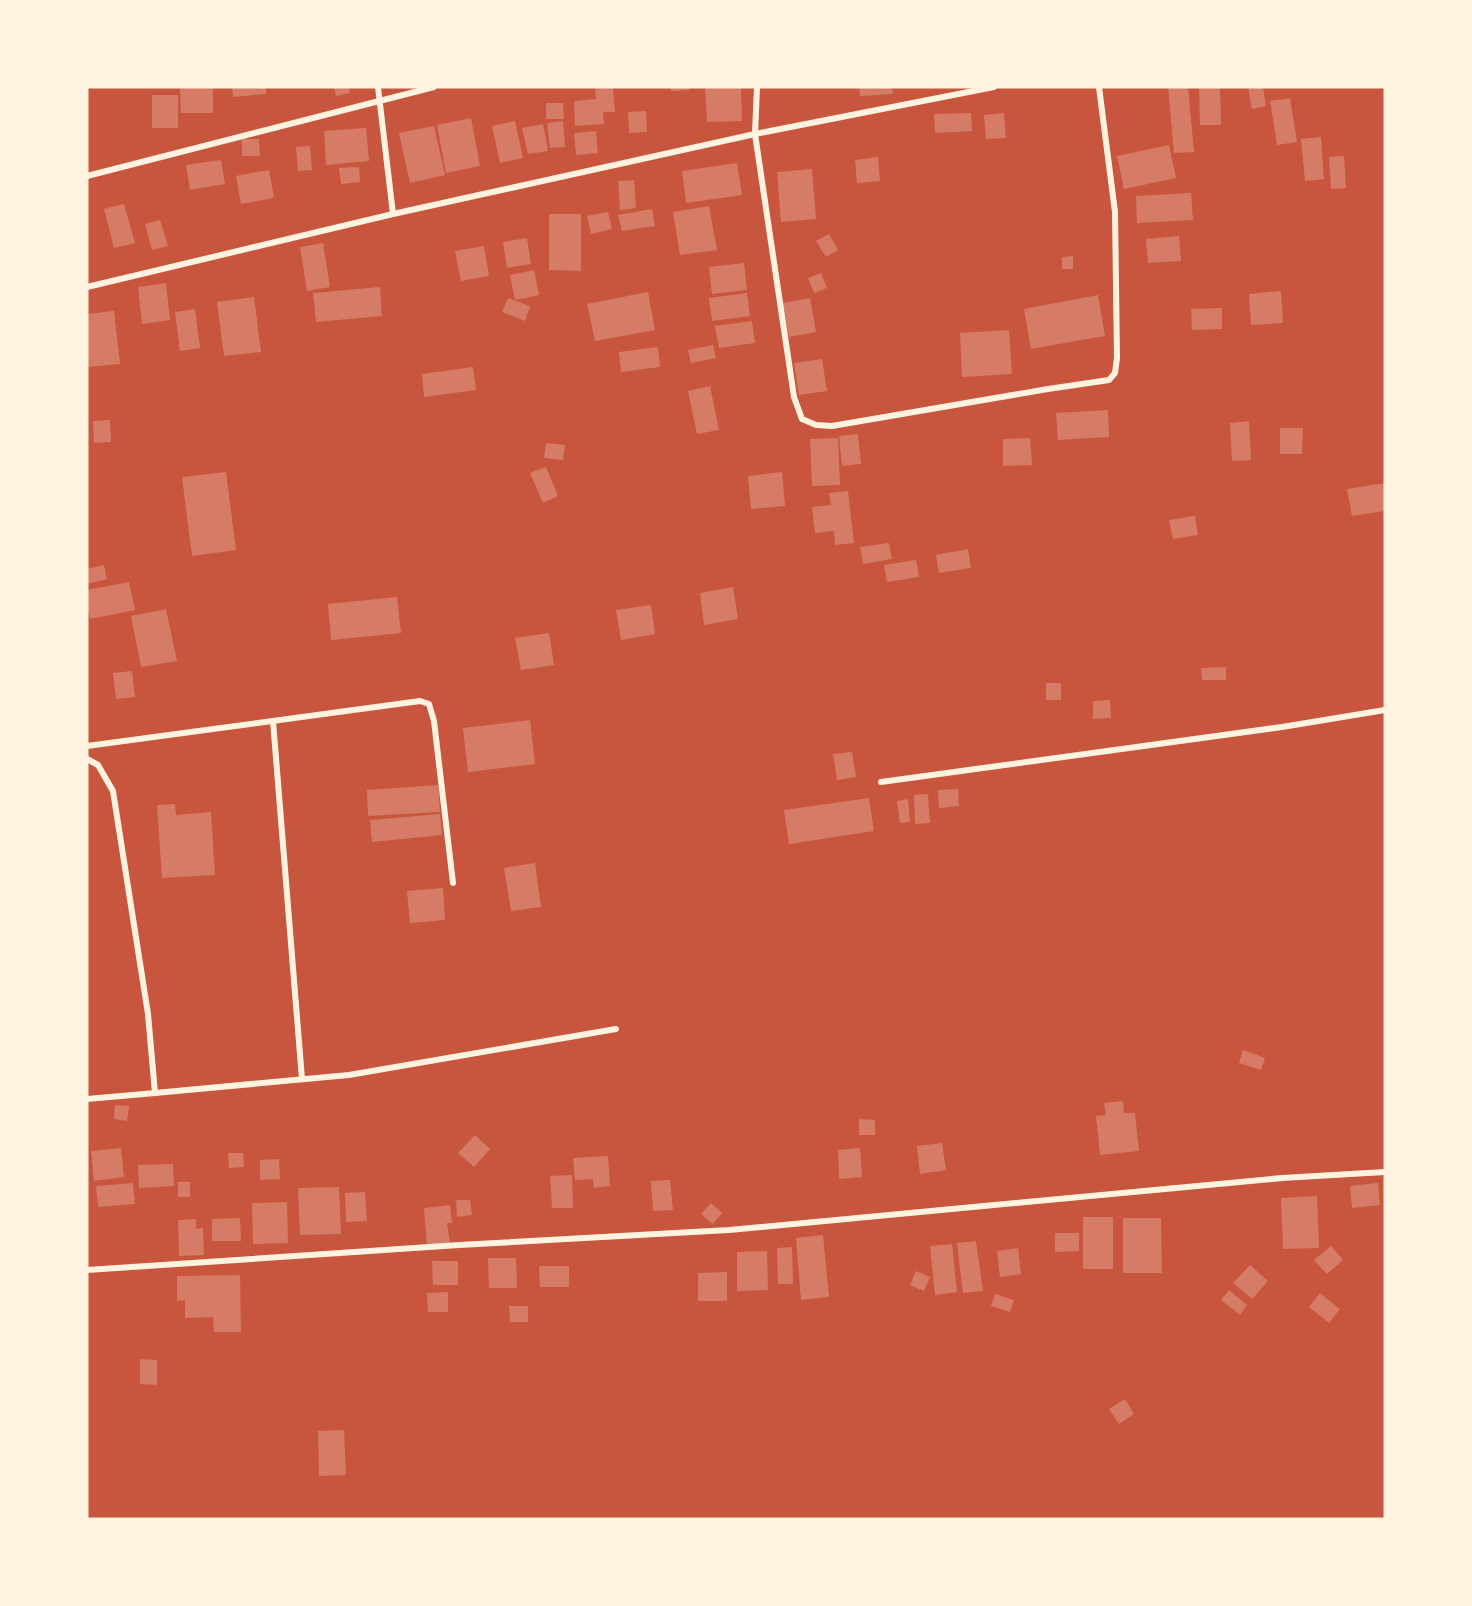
<svg xmlns="http://www.w3.org/2000/svg" width="1472" height="1606" viewBox="0 0 1472 1606" font-family="'DejaVu Sans',sans-serif">
<style>
.building{fill:#d67c66}
.lines{fill:none;stroke-linecap:round;stroke-linejoin:round}
.minor{stroke:#fff3e0;stroke-width:6}
</style>
<rect width="100%" height="100%" fill="#c8553d"/>
<g class="building">
<polygon points="180,87 213,87 213,113 181,113"/>
<polygon points="232,87 266,87 266,94 233,97"/>
<polygon points="334,87 349,87 350,93 336,96"/>
<polygon points="595,87 613,87 615,112 603,112 604,124 575,126 574,101 596,99"/>
<polygon points="670,87 689,87 689,90 671,91"/>
<polygon points="705,87 741,87 742,121 707,122"/>
<polygon points="859,87 892,87 893,94 860,96"/>
<polygon points="1168,87 1188,87 1194,152 1174,153"/>
<polygon points="1199,87 1220,87 1221,125 1200,125"/>
<polygon points="1248,87 1263,87 1266,106 1252,109"/>
<rect x="152" y="95" width="26" height="33"/>
<polygon points="1290,98 1297,142 1277,145 1270,101"/>
<polygon points="546,103 563,103 564,119 546,119"/>
<polygon points="646,111 647,132 629,133 628,112"/>
<polygon points="971,113 972,131 935,133 934,114"/>
<polygon points="1004,113 1006,138 986,139 984,115"/>
<polygon points="471,118 480,166 446,173 437,125"/>
<polygon points="515,121 523,158 500,163 492,126"/>
<polygon points="563,121 565,147 550,148 547,123"/>
<polygon points="543,124 548,151 528,154 522,128"/>
<polygon points="434,126 445,175 410,183 399,133"/>
<polygon points="366,128 369,161 326,165 324,131"/>
<polygon points="596,131 598,153 576,155 574,133"/>
<polygon points="1321,137 1324,179 1305,181 1301,139"/>
<polygon points="242,139 259,139 260,156 242,156"/>
<polygon points="1169,145 1176,178 1124,189 1117,156"/>
<polygon points="310,146 312,170 298,171 296,147"/>
<polygon points="1344,156 1346,188 1331,189 1329,157"/>
<polygon points="878,157 880,181 857,183 855,160"/>
<polygon points="221,160 225,184 190,190 186,165"/>
<polygon points="737,163 742,195 686,203 682,171"/>
<polygon points="359,167 360,182 341,184 339,168"/>
<polygon points="812,169 816,219 781,222 777,172"/>
<polygon points="269,170 274,198 241,204 236,176"/>
<polygon points="634,180 636,208 620,210 618,181"/>
<polygon points="1191,193 1193,220 1137,223 1136,196"/>
<polygon points="124,204 135,243 114,248 104,209"/>
<polygon points="709,206 717,250 680,255 673,212"/>
<polygon points="652,209 655,226 622,231 618,215"/>
<polygon points="608,212 612,229 591,234 587,216"/>
<polygon points="549,214 581,214 581,271 549,270"/>
<polygon points="160,220 168,246 152,250 145,224"/>
<polygon points="829,234 838,250 826,257 816,241"/>
<polygon points="1179,236 1181,261 1148,263 1146,239"/>
<polygon points="527,238 531,264 507,268 503,242"/>
<polygon points="323,243 330,287 307,291 300,247"/>
<polygon points="484,246 489,276 461,281 455,251"/>
<polygon points="1073,256 1073,269 1062,269 1062,257"/>
<polygon points="744,263 747,290 712,294 709,267"/>
<polygon points="534,270 539,295 515,300 510,275"/>
<polygon points="821,273 827,288 814,293 808,278"/>
<polygon points="166,283 170,320 142,324 138,287"/>
<polygon points="380,287 382,316 316,322 313,293"/>
<polygon points="1281,291 1283,323 1251,325 1249,294"/>
<polygon points="648,292 655,330 595,341 587,304"/>
<polygon points="747,293 750,316 712,321 709,298"/>
<polygon points="1098,295 1105,336 1031,349 1024,309"/>
<polygon points="254,297 261,352 224,356 217,302"/>
<polygon points="508,298 530,306 525,321 502,312"/>
<polygon points="810,298 816,332 789,337 783,303"/>
<polygon points="1222,308 1222,329 1192,330 1191,309"/>
<polygon points="195,309 200,348 180,351 175,312"/>
<polygon points="114,311 120,364 87,367 87,314"/>
<polygon points="752,321 755,343 719,348 715,326"/>
<polygon points="1009,330 1012,374 962,377 960,333"/>
<polygon points="713,345 716,358 691,363 688,350"/>
<polygon points="658,347 660,367 621,372 619,352"/>
<polygon points="822,359 827,391 799,395 794,363"/>
<polygon points="473,367 476,390 424,397 422,374"/>
<polygon points="710,386 719,430 697,434 688,391"/>
<polygon points="1108,410 1109,437 1058,440 1056,413"/>
<polygon points="110,420 111,442 94,443 93,421"/>
<polygon points="1249,421 1251,460 1232,461 1230,423"/>
<polygon points="1280,428 1303,428 1302,454 1280,454"/>
<polygon points="858,434 861,464 842,466 839,436"/>
<polygon points="838,438 840,485 812,486 810,439"/>
<polygon points="1030,438 1032,465 1003,466 1003,439"/>
<polygon points="546,443 565,445 563,460 544,458"/>
<polygon points="546,467 558,496 543,503 530,473"/>
<polygon points="226,472 236,550 192,556 182,477"/>
<polygon points="782,472 785,506 751,509 748,476"/>
<polygon points="1385,483 1385,511 1352,516 1347,489"/>
<polygon points="848,491 854,543 835,545 834,531 815,533 812,507 831,505 829,493"/>
<polygon points="1195,516 1198,535 1173,539 1169,520"/>
<polygon points="889,543 892,559 863,564 860,547"/>
<polygon points="968,549 971,568 939,573 936,555"/>
<polygon points="916,560 919,577 887,582 884,565"/>
<polygon points="104,565 107,579 87,584 87,569"/>
<polygon points="129,582 135,610 90,619 87,605 87,590"/>
<polygon points="733,587 738,619 704,625 700,593"/>
<polygon points="397,597 401,633 331,640 328,604"/>
<polygon points="651,605 655,634 621,640 616,610"/>
<polygon points="166,609 177,661 141,667 131,616"/>
<polygon points="549,633 554,665 521,670 515,638"/>
<polygon points="1226,667 1226,680 1202,680 1201,668"/>
<polygon points="132,671 135,697 116,699 113,673"/>
<rect x="1046" y="683" width="15" height="17"/>
<polygon points="1110,700 1111,718 1093,719 1093,701"/>
<polygon points="530,720 535,764 468,772 463,728"/>
<polygon points="852,752 856,777 837,780 833,754"/>
<polygon points="438,785 440,812 368,816 367,790"/>
<polygon points="958,789 959,806 939,808 938,790"/>
<polygon points="928,794 930,823 915,824 914,795"/>
<polygon points="869,798 874,831 789,844 784,810"/>
<polygon points="908,799 910,822 900,823 897,801"/>
<polygon points="175,804 176,815 211,812 215,875 162,878 157,805"/>
<polygon points="440,814 442,835 372,842 370,820"/>
<polygon points="535,863 541,907 511,911 504,868"/>
<polygon points="443,888 445,920 410,923 407,891"/>
<polygon points="1243,1050 1265,1058 1261,1070 1239,1063"/>
<polygon points="1123,1101 1124,1113 1135,1113 1139,1151 1100,1155 1096,1116 1106,1115 1104,1103"/>
<polygon points="115,1105 129,1106 127,1121 114,1119"/>
<polygon points="859,1119 875,1120 875,1135 859,1135"/>
<polygon points="475,1135 490,1149 474,1167 458,1153"/>
<polygon points="942,1143 946,1170 920,1174 917,1146"/>
<polygon points="121,1148 124,1177 94,1181 91,1151"/>
<polygon points="860,1148 862,1177 839,1179 838,1150"/>
<polygon points="228,1153 243,1153 244,1167 229,1168"/>
<polygon points="608,1156 610,1186 594,1188 593,1179 575,1180 573,1158"/>
<polygon points="279,1159 280,1179 260,1180 260,1160"/>
<polygon points="173,1164 174,1186 139,1188 138,1165"/>
<polygon points="572,1175 573,1208 552,1208 550,1176"/>
<polygon points="670,1180 673,1210 653,1211 651,1181"/>
<rect x="178" y="1182" width="12" height="15"/>
<polygon points="133,1183 135,1204 98,1207 96,1186"/>
<polygon points="1378,1183 1380,1205 1352,1208 1350,1186"/>
<polygon points="339,1187 341,1234 300,1235 298,1188"/>
<polygon points="365,1192 367,1221 346,1222 345,1193"/>
<polygon points="1317,1196 1319,1248 1283,1249 1281,1198"/>
<polygon points="456,1200 470,1200 472,1215 457,1217"/>
<polygon points="287,1202 288,1243 253,1244 252,1203"/>
<polygon points="711,1203 722,1213 713,1224 701,1214"/>
<polygon points="450,1205 452,1223 447,1223 450,1244 427,1246 424,1208"/>
<rect x="1083" y="1217" width="30" height="52"/>
<polygon points="240,1218 241,1241 212,1241 212,1219"/>
<polygon points="1123,1218 1161,1218 1162,1273 1123,1273"/>
<polygon points="196,1219 196,1229 203,1228 204,1255 179,1256 178,1220"/>
<polygon points="1055,1233 1079,1233 1079,1251 1055,1252"/>
<polygon points="823,1235 829,1297 801,1300 796,1238"/>
<polygon points="976,1241 983,1291 963,1293 957,1243"/>
<polygon points="952,1244 957,1292 935,1295 930,1246"/>
<polygon points="1331,1246 1343,1260 1327,1274 1314,1260"/>
<polygon points="792,1247 793,1284 778,1284 777,1248"/>
<polygon points="1018,1248 1021,1274 1000,1277 997,1251"/>
<polygon points="767,1251 768,1290 737,1291 737,1252"/>
<polygon points="488,1258 516,1258 517,1288 489,1288"/>
<polygon points="432,1261 458,1261 458,1285 433,1285"/>
<polygon points="1250,1265 1268,1281 1252,1299 1233,1283"/>
<polygon points="539,1266 569,1266 569,1287 540,1287"/>
<polygon points="916,1271 930,1277 924,1291 910,1285"/>
<polygon points="727,1272 727,1301 698,1301 698,1273"/>
<polygon points="240,1275 241,1332 214,1332 213,1317 185,1318 185,1300 177,1301 177,1276"/>
<polygon points="1229,1290 1247,1305 1240,1315 1221,1300"/>
<polygon points="448,1292 448,1312 428,1312 427,1293"/>
<polygon points="1320,1293 1340,1309 1329,1323 1309,1307"/>
<polygon points="995,1294 1014,1300 1010,1312 991,1306"/>
<polygon points="509,1306 528,1306 528,1322 510,1322"/>
<polygon points="140,1359 157,1360 157,1385 140,1384"/>
<polygon points="1125,1399 1134,1414 1119,1424 1109,1409"/>
<polygon points="344,1430 346,1475 319,1476 318,1431"/>
</g>
<g class="lines">
<g class="minor">
<polyline points="378,87 393,214"/>
<polyline points="757,87 755,134 794,397 802,419 816,425 832,426 1048,389 1109,380 1115,373 1117,358 1115,212 1099,87"/>
<polyline points="87,176 434,87"/>
<polyline points="87,287 393,214 755,134 994,87"/>
<polyline points="273,721 302,1079"/>
<polyline points="87,746 420,701 429,704 434,721 453,883"/>
<polyline points="87,759 98,765 113,791 148,1014 155,1093 87,1099"/>
<polyline points="881,782 1282,727 1385,710"/>
<polyline points="155,1093 349,1075 616,1029"/>
<polyline points="87,1270 459,1245 729,1230 1282,1178 1385,1172"/>
</g>
</g>
<rect width="1472" height="1606" fill="none" stroke="#fff3e0" stroke-width="177"/>
</svg>
